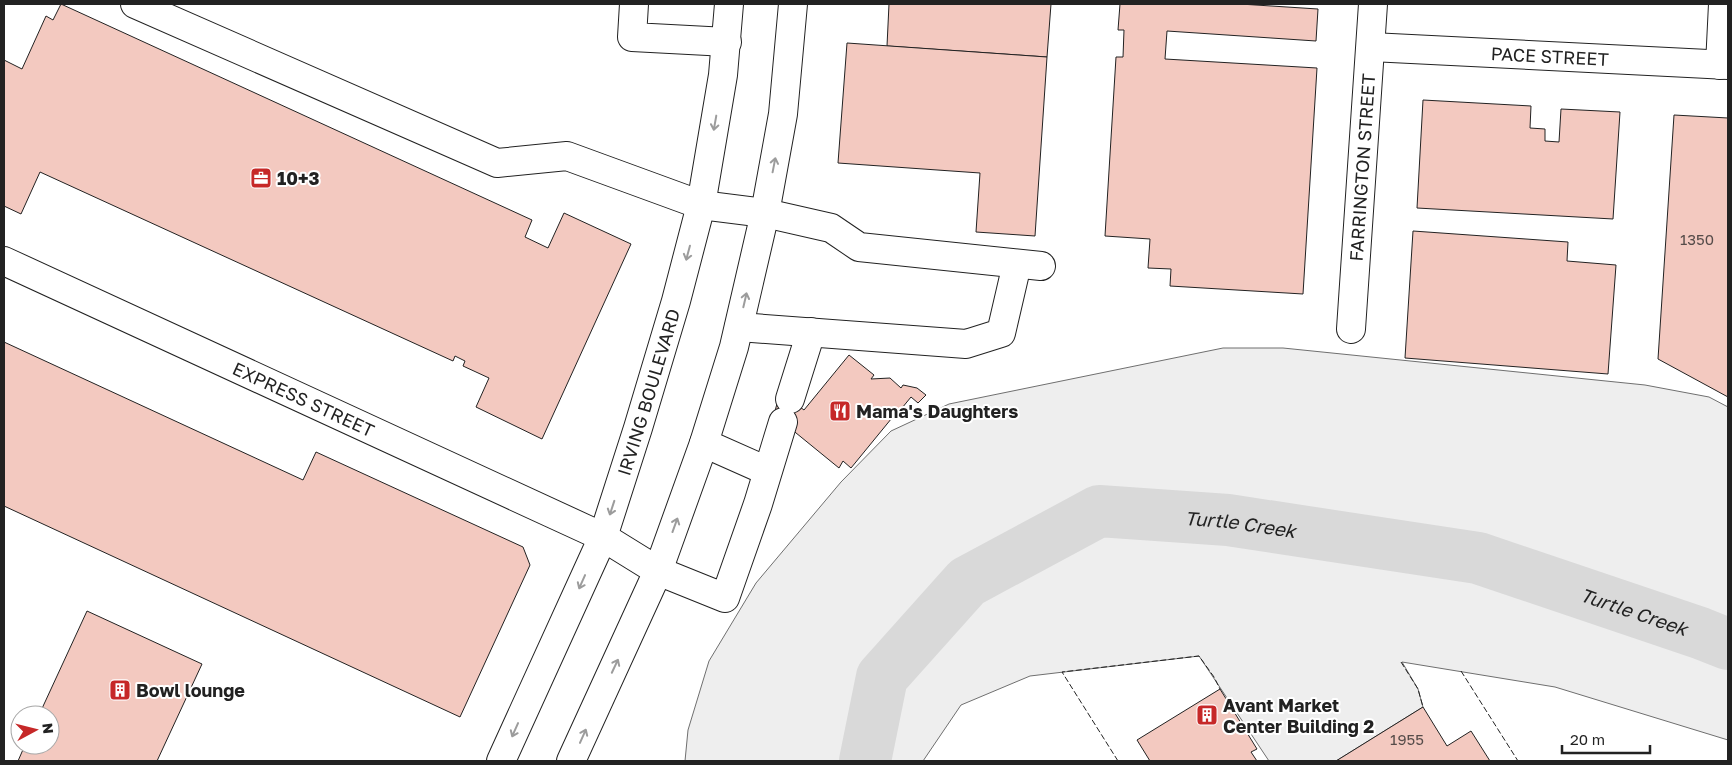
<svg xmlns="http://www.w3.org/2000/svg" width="1732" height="765" viewBox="0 0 1732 765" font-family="'Golos Text',sans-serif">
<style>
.green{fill:#eee;stroke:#6f6f6f}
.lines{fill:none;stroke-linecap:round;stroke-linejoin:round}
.river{stroke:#d9d9d9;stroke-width:52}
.building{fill:#f3c9c0;stroke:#222}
.minor-casing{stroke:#222;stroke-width:30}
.major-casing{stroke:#222;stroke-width:30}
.minor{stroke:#fff;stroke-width:28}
.major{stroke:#fff;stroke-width:28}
.fence{stroke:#222;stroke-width:1;stroke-dasharray:6 2.5;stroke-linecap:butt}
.oneway{stroke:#9c9c9c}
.labels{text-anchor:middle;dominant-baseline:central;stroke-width:4;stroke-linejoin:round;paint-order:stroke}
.number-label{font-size:15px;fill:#564c4a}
.street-label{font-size:18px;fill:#222;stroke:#fff}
.poi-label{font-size:18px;font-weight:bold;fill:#222;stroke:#fff;text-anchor:start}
.water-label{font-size:19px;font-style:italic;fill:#222;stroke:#fff}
</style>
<rect width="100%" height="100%" fill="#fff"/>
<polygon class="green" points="1223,348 1283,348 1645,385 1709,397 1728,407 1728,740 1555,687 1402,662 1418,689 1423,707 1336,761 1269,761 1199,656 1030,676 961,705 923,761 685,761 688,730 709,661 756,583 841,482 891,431 949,404"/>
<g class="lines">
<path class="river" id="s1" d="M865,761L882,677L967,582L1099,511L1228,520L1478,558L1700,633L1728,644"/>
</g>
<g class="building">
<polygon points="61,4 532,220 525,237 548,248 564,213 631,244 542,439 476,407 489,378 463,366 465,361 455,356 453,361 40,172 21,214 4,206 4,60 22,69 46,16 53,20"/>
<polygon points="889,4 1051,4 1047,57 887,46"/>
<polygon points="1120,4 1240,4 1318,9 1316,41 1167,31 1165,59 1317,68 1303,294 1170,286 1171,269 1148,268 1150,239 1105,236 1116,57 1123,57 1124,30 1118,30"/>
<polygon points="847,43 1047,57 1035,236 976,232 980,173 838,163"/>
<polygon points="1423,100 1531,106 1530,128 1545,129 1545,141 1559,142 1561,109 1620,112 1613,219 1417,208"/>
<polygon points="1674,115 1728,118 1728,397 1658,359"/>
<polygon points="1413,231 1568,242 1567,261 1616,265 1608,374 1405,358"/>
<polygon points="4,342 303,480 316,452 523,547 530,565 460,717 4,506"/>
<polygon points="849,355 874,375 871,379 890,378 901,388 903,385 917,388 926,395 918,403 911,397 902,408 907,413 902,418 896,413 851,468 843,461 839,468 774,415 780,392 804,410"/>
<polygon points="87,611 202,664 157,761 18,761 25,745 50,745 50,715 39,715"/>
<polygon points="1220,689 1257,749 1251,752 1257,761 1150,761 1137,740"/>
<polygon points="1423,707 1447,746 1471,731 1490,761 1336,761"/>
</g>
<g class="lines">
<g class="minor-casing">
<g id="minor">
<polyline points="135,4 497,163 567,156 701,205"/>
<polyline points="634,4 632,37 727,42"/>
<path id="s2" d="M1371,47L1728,65"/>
<polyline points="1720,65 1723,4"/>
<polyline points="765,213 831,228 859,247 1041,266"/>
<path id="s3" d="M4,261L603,537"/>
<polyline points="739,327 966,344 1001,333 1017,264"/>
<path id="s4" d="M1351,329L1373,4"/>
<polyline points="790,399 811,332"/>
<polyline points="704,443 767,471"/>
<polyline points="658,571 725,598 758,504 783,422"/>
</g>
</g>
<g class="major-casing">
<g id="major">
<polyline points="701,205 765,213"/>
<polyline points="603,537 658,571"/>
<path id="s5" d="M501,761L603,537L638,428L676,301L701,205L723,75L729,4"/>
<polyline points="571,761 658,571 704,443 734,347 765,213 783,114 793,4"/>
</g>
</g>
<use href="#minor" class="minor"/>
<use href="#major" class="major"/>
<g class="fence">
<polyline points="1401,662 1418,689 1423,707"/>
<polyline points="1461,671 1518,761"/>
<polyline points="1118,761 1062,672 1199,656 1214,677 1220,689"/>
</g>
</g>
<defs><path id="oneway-shaft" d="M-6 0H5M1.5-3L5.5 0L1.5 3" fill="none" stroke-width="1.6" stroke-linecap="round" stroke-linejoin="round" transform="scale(1.25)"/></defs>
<g class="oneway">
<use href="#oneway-shaft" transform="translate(715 123) rotate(100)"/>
<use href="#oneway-shaft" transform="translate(774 165) rotate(-79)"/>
<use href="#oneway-shaft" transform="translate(688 253) rotate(105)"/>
<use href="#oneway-shaft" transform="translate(745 300) rotate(-77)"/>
<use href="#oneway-shaft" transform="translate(612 508) rotate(108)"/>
<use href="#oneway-shaft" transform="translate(675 525) rotate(-70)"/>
<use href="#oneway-shaft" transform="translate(582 582) rotate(114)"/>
<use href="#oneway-shaft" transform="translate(615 666) rotate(-65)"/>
<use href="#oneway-shaft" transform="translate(515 730) rotate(114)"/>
<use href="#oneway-shaft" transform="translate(583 736) rotate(-66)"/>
</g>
<defs>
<g id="office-square" transform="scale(1.125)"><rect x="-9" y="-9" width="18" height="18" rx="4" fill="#c62828" stroke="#fff"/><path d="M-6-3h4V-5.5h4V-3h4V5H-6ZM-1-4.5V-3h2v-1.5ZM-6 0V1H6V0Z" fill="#fff"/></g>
<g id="restaurant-square" transform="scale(1.125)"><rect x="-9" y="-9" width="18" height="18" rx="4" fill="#c62828" stroke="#fff"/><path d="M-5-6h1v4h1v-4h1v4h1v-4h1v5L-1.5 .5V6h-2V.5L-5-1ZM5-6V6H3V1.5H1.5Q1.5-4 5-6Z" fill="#fff"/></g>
<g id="building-square" transform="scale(1.125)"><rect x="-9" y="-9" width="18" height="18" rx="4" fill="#c62828" stroke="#fff"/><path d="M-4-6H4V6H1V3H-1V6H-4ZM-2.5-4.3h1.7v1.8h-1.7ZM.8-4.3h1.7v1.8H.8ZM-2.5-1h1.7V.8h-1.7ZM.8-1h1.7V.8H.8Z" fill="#fff"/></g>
</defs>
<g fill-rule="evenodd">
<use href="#office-square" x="261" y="178"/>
<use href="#restaurant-square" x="840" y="411"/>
<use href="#building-square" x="120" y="690"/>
<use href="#building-square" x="1207" y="715"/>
</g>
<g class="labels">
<g class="number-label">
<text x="1697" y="239">1350</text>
<text x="1407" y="739">1955</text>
</g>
<g class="street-label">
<text stroke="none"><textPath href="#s2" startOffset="179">PACE STREET</textPath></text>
<text stroke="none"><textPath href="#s4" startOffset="162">FARRINGTON STREET</textPath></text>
<text stroke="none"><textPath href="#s5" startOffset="398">IRVING BOULEVARD</textPath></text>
<text stroke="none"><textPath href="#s3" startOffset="330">EXPRESS STREET</textPath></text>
</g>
<g class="poi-label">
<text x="277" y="178">10+3</text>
<text x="856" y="411">Mama's Daughters</text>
<text x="136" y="690">Bowl lounge</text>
<text x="1223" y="705">Avant Market<tspan x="1223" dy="21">Center Building 2</tspan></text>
</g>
<g class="water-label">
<text stroke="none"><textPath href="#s1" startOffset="505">Turtle Creek</textPath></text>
<text stroke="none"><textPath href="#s1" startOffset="910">Turtle Creek</textPath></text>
</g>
</g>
<rect width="1732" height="765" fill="none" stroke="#222222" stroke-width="10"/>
<g transform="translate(35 730) rotate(83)"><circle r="24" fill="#ffffff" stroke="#a7a7a7"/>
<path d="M0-4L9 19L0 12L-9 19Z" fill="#c62828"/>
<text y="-8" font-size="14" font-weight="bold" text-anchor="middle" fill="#222222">N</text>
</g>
<path d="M1562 745v8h88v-8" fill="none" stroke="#222222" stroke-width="2.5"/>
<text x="1570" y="745" font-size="15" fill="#222222" stroke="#ffffff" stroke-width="4" paint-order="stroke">20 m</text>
</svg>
